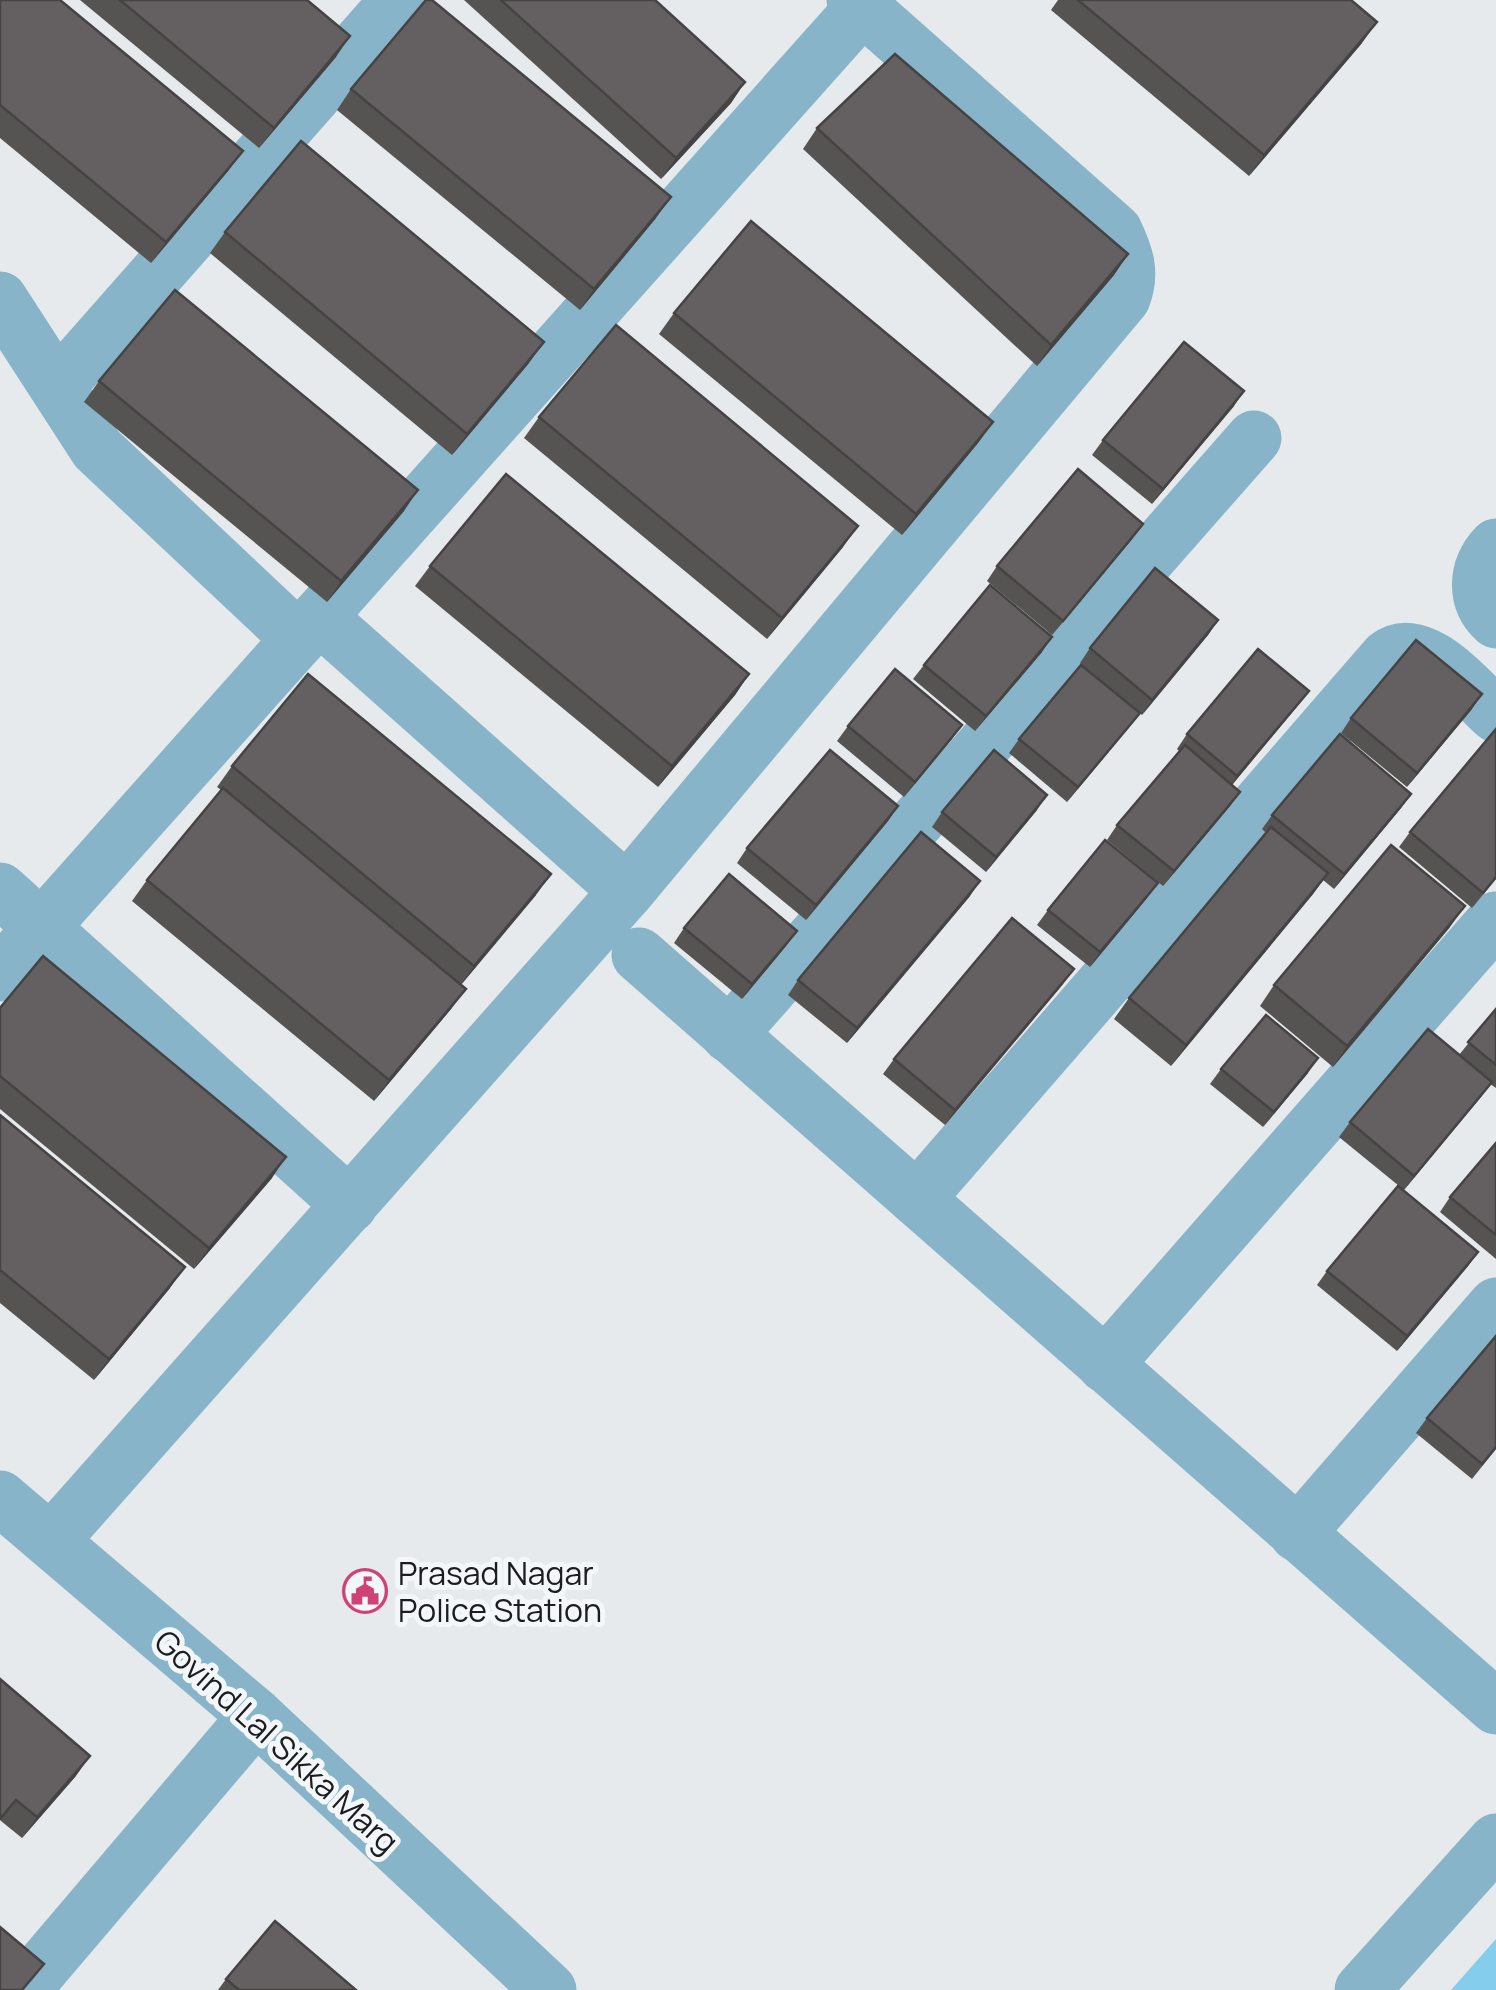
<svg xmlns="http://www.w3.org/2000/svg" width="1496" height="1990" viewBox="0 0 1496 1990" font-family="Manrope,sans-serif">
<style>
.green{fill:#84cded}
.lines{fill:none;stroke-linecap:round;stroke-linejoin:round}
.minor{stroke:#87b4c8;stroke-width:55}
.wall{fill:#565353}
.shaded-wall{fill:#464344}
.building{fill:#646061;stroke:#464344;stroke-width:2.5}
.labels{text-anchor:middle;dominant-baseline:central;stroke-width:10;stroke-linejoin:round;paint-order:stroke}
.poi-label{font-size:32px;fill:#1b1d1e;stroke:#f3f7f9;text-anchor:start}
.street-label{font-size:32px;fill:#1b1d1e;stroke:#f3f7f9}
</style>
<rect width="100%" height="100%" fill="#e6eaec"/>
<polygon class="green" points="1496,1939 1496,1990 1451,1990"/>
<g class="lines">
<g class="minor">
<polyline points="0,299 97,449 299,639"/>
<polyline points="58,386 398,0"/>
<path d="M1496,546C1475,568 1473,600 1496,621"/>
<polyline points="319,617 627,891"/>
<polyline points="0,890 350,1205"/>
<polyline points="639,955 1496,1707"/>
<polyline points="0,974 863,7"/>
<polyline points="729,1035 1254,438"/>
<path d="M917,1199L1387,657C1422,630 1470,692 1496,715"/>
<polyline points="1105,1365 1496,919"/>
<polyline points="0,1498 256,1716 549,1990"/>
<polyline points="1297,1534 1496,1305"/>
<path d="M51,1541L627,891L1123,298C1133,273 1126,254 1115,231L854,0"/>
<polyline points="23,1990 256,1716"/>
<polyline points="1362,1990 1496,1841"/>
</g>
</g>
<g class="wall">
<polygon points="0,0 243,151 228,171 151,263 0,138"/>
<polygon points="80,0 307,0 336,57 259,148"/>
<polygon points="464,0 655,0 745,82 731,103 661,179"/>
<polygon points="1058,0 1351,0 1362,43 1249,176 1051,10"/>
<polygon points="351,89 656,218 580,310 337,110"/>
<polygon points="817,128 1128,254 1114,275 1037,366 803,149"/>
<polygon points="225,232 529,363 452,455 210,253"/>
<polygon points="674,313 993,422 978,443 902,535 659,334"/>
<polygon points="99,381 404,511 327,602 84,402"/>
<polygon points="1234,406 1152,504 1092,455 1103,440"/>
<polygon points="539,417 843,547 767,639 524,438"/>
<polygon points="1133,538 1052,635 987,581 997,566"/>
<polygon points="430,566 749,674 735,695 658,787 415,586"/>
<polygon points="1218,620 1208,635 1142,715 1080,663 1090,648"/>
<polygon points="1042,652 975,731 913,679 924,665"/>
<polygon points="1298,705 1232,785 1240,792 1230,806 1163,886 1107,840 1117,825 1179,751 1177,749 1187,734"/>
<polygon points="1472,709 1407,787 1341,733 1351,718"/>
<polygon points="1140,713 1129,727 1067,802 1009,753 1019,739"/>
<polygon points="962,725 904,797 837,741 848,726"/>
<polygon points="232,766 536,895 461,985 451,1009 374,1101 132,901 147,880 221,790 217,787"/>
<polygon points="1411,794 1401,808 1334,889 1323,880 1313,894 1171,1066 1114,1019 1129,998 1266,833 1262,829 1272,815"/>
<polygon points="898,806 888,821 806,920 737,863 747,848"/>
<polygon points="1037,810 986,872 932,827 942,812"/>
<polygon points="1410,832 1496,879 1472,908 1399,847"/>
<polygon points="970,896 847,1043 788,995 798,980"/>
<polygon points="1147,898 1090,967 1037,925 1048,910"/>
<polygon points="1450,927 1333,1067 1260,1006 1274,985"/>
<polygon points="684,928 786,946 742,999 674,943"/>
<polygon points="1063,984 945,1125 883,1074 894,1059"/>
<polygon points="0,1008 272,1178 194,1269 0,1109"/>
<polygon points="1496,1009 1496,1088 1490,1084 1404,1190 1339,1137 1350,1122 1459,1055"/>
<polygon points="1221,1069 1308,1073 1263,1127 1210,1084"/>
<polygon points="0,1115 170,1288 94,1380 0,1303"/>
<polygon points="1496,1143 1496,1259 1440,1212 1450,1197"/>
<polygon points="1478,1252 1468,1266 1397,1351 1317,1285 1327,1271"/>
<polygon points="1427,1418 1496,1449 1472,1479 1416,1433"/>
<polygon points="0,1679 90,1756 75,1777 22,1838 1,1821"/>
<polygon points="226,1979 356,1990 218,1990"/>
</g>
<g class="shaded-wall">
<polygon points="1377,22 1362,43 1249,176 1264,155"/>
<polygon points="350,36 336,57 259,148 274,128"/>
<polygon points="745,82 731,103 661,179 676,158"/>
<polygon points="243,151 228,171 151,263 166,242"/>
<polygon points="671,197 656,218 580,310 594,289"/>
<polygon points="1128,254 1114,275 1037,366 1051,345"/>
<polygon points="544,342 529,363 452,455 467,434"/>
<polygon points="1244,391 1234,406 1152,504 1163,489"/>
<polygon points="993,422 978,443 902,535 916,514"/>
<polygon points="418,490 404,511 327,602 341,581"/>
<polygon points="1143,524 1133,538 1052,635 1063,621"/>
<polygon points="858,526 843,547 767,639 782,618"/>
<polygon points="1218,620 1208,635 1142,715 1152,700"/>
<polygon points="1052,637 1042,652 975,731 986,716"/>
<polygon points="749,674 735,695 658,787 672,766"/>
<polygon points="1309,691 1298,705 1227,791 1237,776"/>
<polygon points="1482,694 1472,709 1407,787 1417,773"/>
<polygon points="1140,713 1129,727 1067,802 1078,787"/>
<polygon points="962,725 952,739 904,797 915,782"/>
<polygon points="1240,792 1230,806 1163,886 1174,871"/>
<polygon points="1411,794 1401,808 1334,889 1344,874"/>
<polygon points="1047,795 1037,810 986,872 996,857"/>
<polygon points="898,806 888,821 806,920 816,905"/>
<polygon points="1328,873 1313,894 1171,1066 1186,1045"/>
<polygon points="551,874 536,895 459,987 474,966"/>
<polygon points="980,881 970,896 847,1043 857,1028"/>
<polygon points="1158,883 1147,898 1090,967 1100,952"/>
<polygon points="1465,906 1450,927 1333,1067 1347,1046"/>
<polygon points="797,931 786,946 742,999 752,984"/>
<polygon points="1074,969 1063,984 945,1125 955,1110"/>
<polygon points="466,989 451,1009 374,1101 389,1080"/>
<polygon points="1318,1058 1308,1073 1263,1127 1274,1112"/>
<polygon points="1492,1082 1481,1097 1404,1190 1414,1176"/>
<polygon points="286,1157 272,1178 194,1269 209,1248"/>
<polygon points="1478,1252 1468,1266 1397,1351 1407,1336"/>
<polygon points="185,1267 170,1288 94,1380 109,1359"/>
<polygon points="90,1756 75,1777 22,1838 37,1817"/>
</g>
<g class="building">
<polygon points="0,0 60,0 243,151 166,242 0,105"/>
<polygon points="120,0 307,0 350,36 274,128"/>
<polygon points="426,0 432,0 671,197 594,289 351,89"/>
<polygon points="501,0 655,0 745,82 676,158"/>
<polygon points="1078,0 1351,0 1377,22 1264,155"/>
<polygon points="895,54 1128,254 1051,345 817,128"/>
<polygon points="301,141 544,342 467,434 225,232"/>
<polygon points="751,221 993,422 916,514 674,313"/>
<polygon points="175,290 418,490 341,581 99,381"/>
<polygon points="616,325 858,526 782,618 539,417"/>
<polygon points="1184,342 1244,391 1163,489 1103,440"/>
<polygon points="1078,469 1143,524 1063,621 997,566"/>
<polygon points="506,474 749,674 672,766 430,566"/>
<polygon points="1155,568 1218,620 1152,700 1090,648"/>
<polygon points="990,585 1052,637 986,716 924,665"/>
<polygon points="1416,640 1482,694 1417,773 1351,718"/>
<polygon points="1258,649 1309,691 1237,776 1187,734"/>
<polygon points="1081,665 1140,713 1078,787 1019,739"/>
<polygon points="895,669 962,725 915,782 848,726"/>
<polygon points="308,674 551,874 474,966 232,766"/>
<polygon points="1496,729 1496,877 1483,893 1410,832"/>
<polygon points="1340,734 1411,794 1344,874 1272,815"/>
<polygon points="1185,745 1240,792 1174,871 1117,825"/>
<polygon points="830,750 898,806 816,905 747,848"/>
<polygon points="994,750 1047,795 996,857 942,812"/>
<polygon points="223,788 466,989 389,1080 147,880"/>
<polygon points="1271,827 1328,873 1186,1045 1129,998"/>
<polygon points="921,832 980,881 857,1028 798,980"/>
<polygon points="1105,840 1158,883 1100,952 1048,910"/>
<polygon points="1391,845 1465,906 1347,1046 1274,985"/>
<polygon points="729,874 797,931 752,984 684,928"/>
<polygon points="1012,918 1074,969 955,1110 894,1059"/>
<polygon points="43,956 286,1157 209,1248 0,1076 0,1008"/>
<polygon points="1496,1009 1496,1065 1468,1042"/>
<polygon points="1266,1015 1318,1058 1274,1112 1221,1069"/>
<polygon points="1428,1029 1492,1082 1414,1176 1350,1122"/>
<polygon points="0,1115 185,1267 109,1359 0,1270"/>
<polygon points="1496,1143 1496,1235 1450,1197"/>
<polygon points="1398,1186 1478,1252 1407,1336 1327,1271"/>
<polygon points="1496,1336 1496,1447 1482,1464 1427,1418"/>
<polygon points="0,1679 90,1756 37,1817 16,1800 0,1819"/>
<polygon points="275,1921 356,1990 239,1990 226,1979"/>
<polygon points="0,1927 44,1964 22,1990 0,1990"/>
</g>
<defs>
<g id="civic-ring" transform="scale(2.25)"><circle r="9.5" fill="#f3f7f9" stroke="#cf4273" stroke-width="1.5"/><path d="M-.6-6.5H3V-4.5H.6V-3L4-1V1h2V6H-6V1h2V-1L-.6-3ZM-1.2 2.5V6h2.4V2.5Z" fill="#cf4273"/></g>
</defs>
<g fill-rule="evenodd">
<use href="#civic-ring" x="365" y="1591"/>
</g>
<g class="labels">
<g class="poi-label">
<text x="398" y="1573">Prasad Nagar<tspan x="398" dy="37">Police Station</tspan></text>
</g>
<g class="street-label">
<text transform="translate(277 1741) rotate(42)">Govind Lal Sikka Marg</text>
</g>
</g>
</svg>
